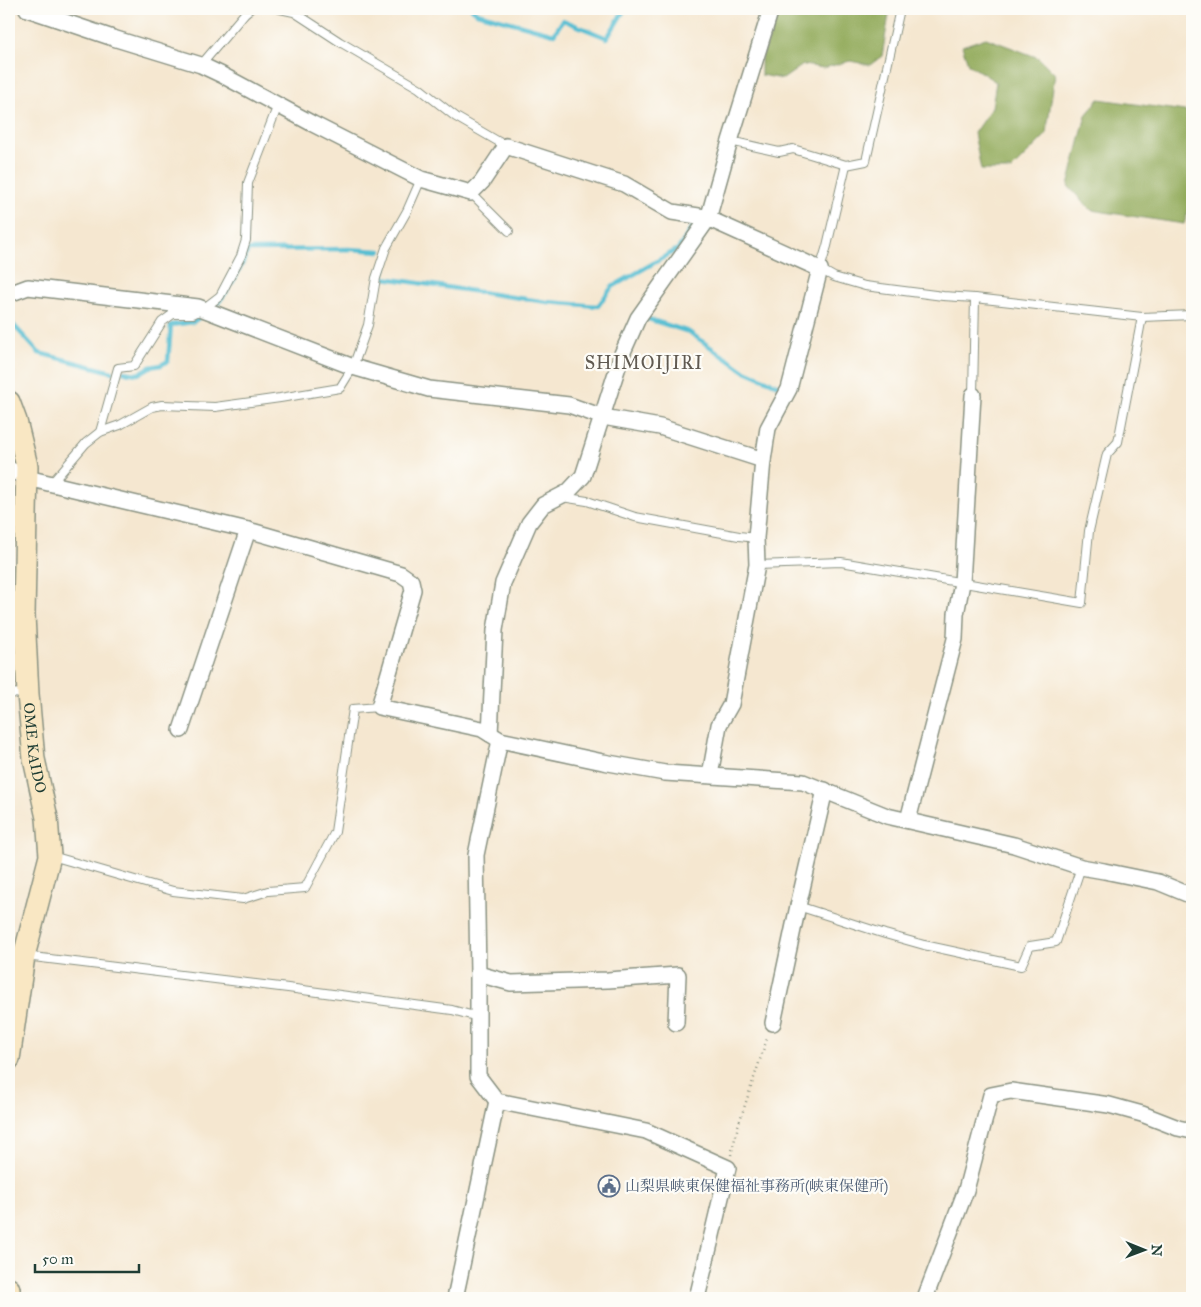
<svg xmlns="http://www.w3.org/2000/svg" width="1201" height="1307" viewBox="0 0 1201 1307" font-family="'IM FELL Great Primer','Noto Serif JP',serif">
<style>
.forest{fill:#93ab5c;stroke:#597448}
.lines{fill:none;stroke-linecap:round;stroke-linejoin:round}
.stream{stroke:#54bdd1;stroke-width:4.5}
.service-casing{stroke:#8a9282;stroke-width:10}
.minor-casing{stroke:#8a9282;stroke-width:18}
.secondary-casing{stroke:#8a9282;stroke-width:24}
.path{stroke:#8a9282;stroke-width:2.5;stroke-dasharray:1 4;stroke-linecap:butt}
.service{stroke:#fff;stroke-width:8}
.minor{stroke:#fff;stroke-width:15}
.secondary{stroke:#f9e7c3;stroke-width:21}
.labels{text-anchor:middle;dominant-baseline:central;stroke-width:4.5;stroke-linejoin:round;paint-order:stroke}
.street-label{font-size:15px;fill:#1f3d34;stroke:#fdfcf7}
.service-label{font-size:15px;fill:#4e5e75;stroke:#fdfcf7;text-anchor:start}
.quarter-label{font-size:18px;letter-spacing:1px;fill:#605a51;stroke:#fdfcf7}
</style>
<rect width="100%" height="100%" fill="#fdfcf7"/>
<filter id="ink" filterUnits="userSpaceOnUse"><feTurbulence type="fractalNoise" baseFrequency=".02" numOctaves="2"/><feDisplacementMap in="SourceGraphic" scale="10" xChannelSelector="R" yChannelSelector="G"/><feConvolveMatrix kernelMatrix="1 2 1 2 8 2 1 2 1" color-interpolation-filters="sRGB"/></filter>
<filter id="wash" filterUnits="userSpaceOnUse"><feTurbulence type="fractalNoise" baseFrequency=".0096" numOctaves="4" result="noise"/><feDisplacementMap in="SourceGraphic" scale="20" xChannelSelector="R" yChannelSelector="G"/><feGaussianBlur stdDeviation="1.12" result="paint"/><feColorMatrix in="noise" values="0 0 0 0 0 0 0 0 0 0 0 0 0 0 0 0 0 1.4 0 .05"/><feComposite in="paint" operator="in"/></filter>
<g filter="url(#wash)">
<rect width="100%" height="100%" fill="#f5e7d0"/>
<g class="forest">
<polygon points="781,9 890,9 882,56 870,65 850,61 824,68 803,65 783,79 761,75 761,59"/>
<polygon points="986,38 1039,58 1055,74 1046,135 1011,170 981,170 974,133 992,107 996,82 968,64 962,46"/>
<polygon points="1099,99 1192,112 1192,197 1184,224 1091,210 1068,186 1086,115"/>
</g>
<g class="lines">
<g class="stream">
<polyline points="472,9 477,13 554,34 563,20 607,38 625,9"/>
<polyline points="388,256 382,278 391,279 547,302 598,306 612,287 678,249 698,219"/>
<path d="M218,303C231,287 241,269 248,250L349,249L380,251"/>
<polyline points="642,317 689,332 743,370 780,386"/>
<polyline points="9,320 39,353 112,372"/>
<polyline points="124,372 138,374 150,367 161,365 168,361 171,325 193,322 203,315"/>
</g>
</g>
</g>
<g filter="url(#ink)">
<g class="lines">
<g class="service-casing">
<g id="service">
<polyline points="280,9 294,12 340,42 419,88 456,117 506,146"/>
<polyline points="201,65 245,13 250,9"/>
<polyline points="730,141 779,152 793,149 846,165 827,246 820,269 834,277 865,286 943,296 975,298 1142,317 1192,315"/>
<polyline points="846,165 866,161 900,9"/>
<polyline points="471,193 509,231"/>
<polyline points="973,395 975,298"/>
<polyline points="100,432 118,368 134,366 162,322 173,314 193,314 203,309 220,296 241,256 246,240 248,183 278,105"/>
<polyline points="51,484 86,443 100,432 120,425 152,407 162,405 215,407 280,398 340,388 353,367 368,325 376,278 386,248 407,211 421,179"/>
<polyline points="562,497 587,501 635,517 739,536 756,538"/>
<polyline points="757,565 841,562 1082,603 1089,531 1107,454 1118,442 1142,317"/>
<polyline points="9,693 27,694"/>
<polyline points="52,856 173,891 243,899 268,891 305,888 335,832 353,709 379,707"/>
<polyline points="798,906 885,934 924,945 1021,966 1030,946 1056,942 1081,867"/>
<polyline points="25,956 288,988 452,1010 478,1017"/>
</g>
</g>
<g class="minor-casing">
<g id="minor">
<polyline points="27,9 113,38 201,65 222,75 313,124 421,179 471,193 482,182 506,146 624,184 672,212 705,217 820,269 789,389 768,428 763,460 756,538 757,565 731,704 719,725 710,775"/>
<polyline points="9,294 28,287 198,307 353,367 429,389 569,405 603,417 660,427 763,460"/>
<polyline points="9,469 27,478 248,530 401,574 411,581 413,590 379,707 482,729 500,740 603,762 665,773 803,782 887,816 1014,845 1081,867 1104,871 1158,882 1192,896"/>
<polyline points="181,730 248,530"/>
<polyline points="490,734 495,630 503,583 529,523 543,505 568,492 583,476 622,354 638,318 708,219 730,141 771,9"/>
<polyline points="908,820 955,639 956,614 962,583 973,395"/>
<polyline points="478,974 476,855 500,740"/>
<polyline points="676,1023 678,975 608,980 511,983 478,974 478,1076 497,1101 646,1131 728,1168 697,1298"/>
<polyline points="773,1023 798,906 825,790"/>
<polyline points="455,1298 497,1101"/>
<polyline points="925,1298 966,1190 991,1095 1011,1091 1109,1105 1142,1114 1178,1128 1192,1131"/>
</g>
</g>
<g class="secondary-casing">
<g id="secondary">
<path id="s1" d="M9,402L16,421L27,466L24,615L28,694L34,759L47,818L50,856L24,956L9,1059"/>
<polyline points="9,1289 9,1298"/>
</g>
</g>
<polyline class="path" points="731,1155 738,1126 768,1036"/>
<use href="#service" class="service"/>
<use href="#minor" class="minor"/>
<use href="#secondary" class="secondary"/>
</g>
</g>
<defs>
<g id="civic-ring" transform="scale(1.125)"><circle r="9.5" fill="#fdfcf7" stroke="#5c6f8a" stroke-width="1.5"/><path d="M-.6-6.5H3V-4.5H.6V-3L4-1V1h2V6H-6V1h2V-1L-.6-3ZM-1.2 2.5V6h2.4V2.5Z" fill="#5c6f8a"/></g>
</defs>
<g fill-rule="evenodd">
<use href="#civic-ring" x="609" y="1186"/>
</g>
<g class="labels">
<g class="street-label">
<text stroke="none"><textPath href="#s1" startOffset="349">OME KAIDO</textPath></text>
</g>
<g class="service-label">
<text x="625" y="1186">山梨県峡東保健福祉事務所(峡東保健所)</text>
</g>
<g class="quarter-label">
<text x="644" y="363">SHIMOIJIRI</text>
</g>
</g>
<rect width="1201" height="1307" fill="none" stroke="#fdfcf7" stroke-width="30"/>
<g transform="translate(1144 1250) rotate(91)" stroke="#fdfcf7" stroke-width="4" paint-order="stroke">
<path d="M0-4L9 19L0 12L-9 19Z" fill="#1f3d34"/>
<text y="-8" font-size="14" font-weight="bold" text-anchor="middle" fill="#1f3d34">N</text>
</g>
<path d="M35 1264v8h104v-8" fill="none" stroke="#1f3d34" stroke-width="2.5"/>
<text x="42" y="1264" font-size="15" fill="#1f3d34" stroke="#fdfcf7" stroke-width="4" paint-order="stroke">50 m</text>
</svg>
